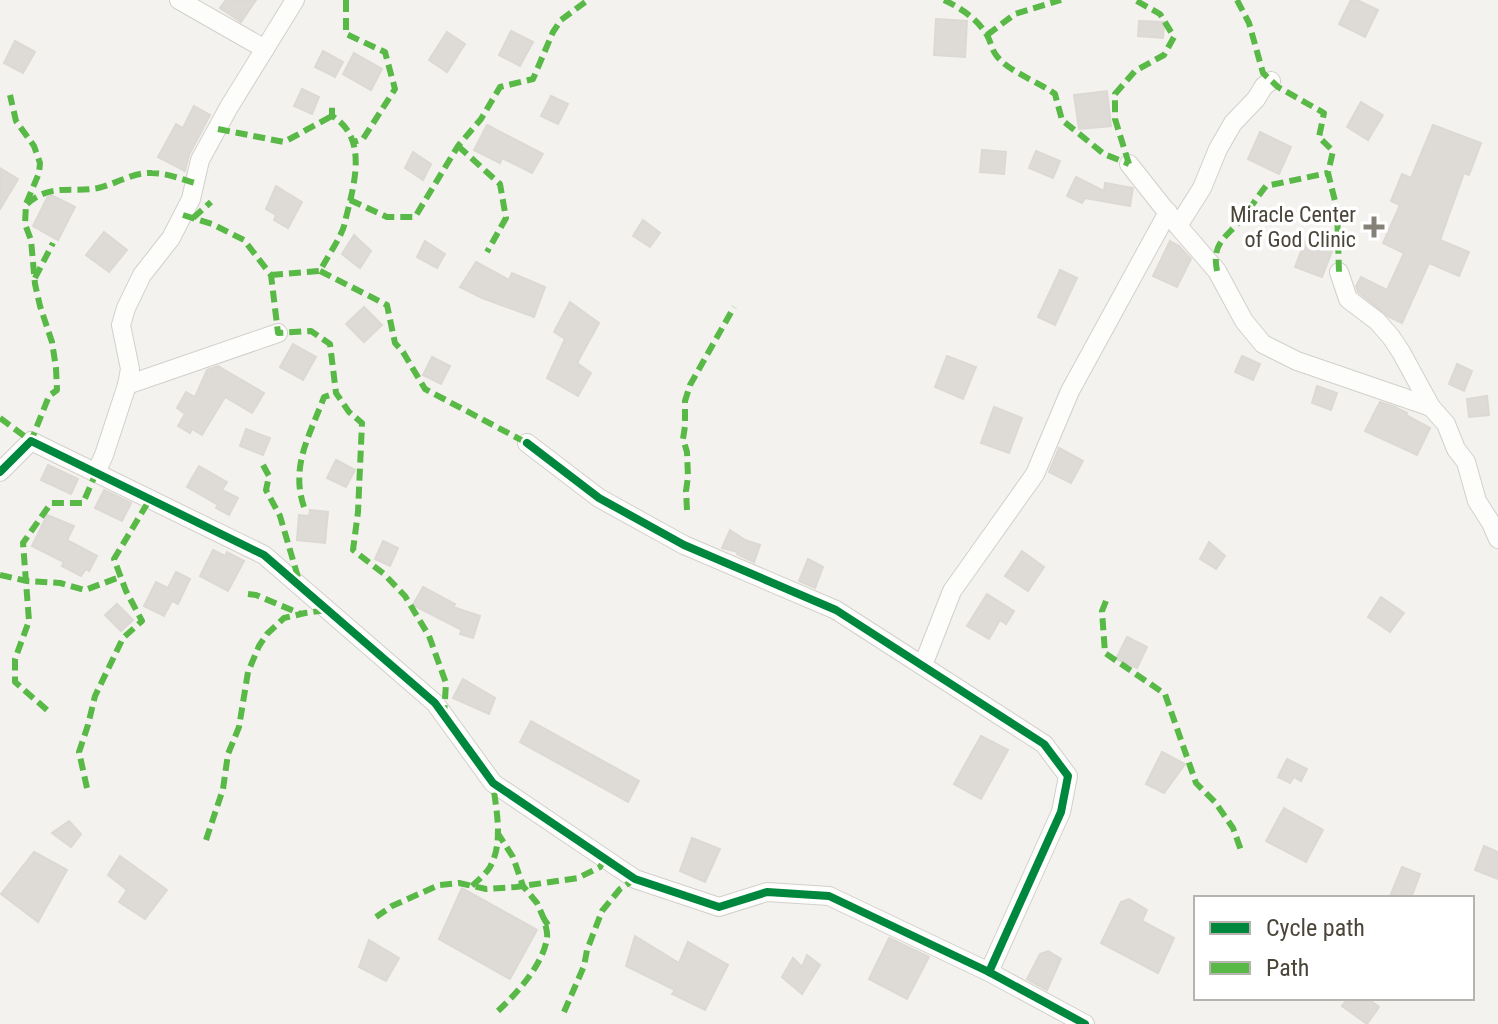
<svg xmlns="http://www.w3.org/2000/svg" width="1498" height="1024" viewBox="0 0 1498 1024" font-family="'Roboto Condensed',sans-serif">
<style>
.building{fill:#dedbd6;stroke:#dcd9d4;stroke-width:2}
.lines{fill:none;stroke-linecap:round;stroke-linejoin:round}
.street-casing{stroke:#d2d0cb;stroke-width:20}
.street{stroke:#fdfdfc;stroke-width:18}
.quiet{stroke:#58b947;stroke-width:6;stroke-dasharray:12 6;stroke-linecap:butt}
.cycleway-casing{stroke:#fff;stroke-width:13}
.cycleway{stroke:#00873e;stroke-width:8}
.poi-dot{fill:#868178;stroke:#fff;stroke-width:3}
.labels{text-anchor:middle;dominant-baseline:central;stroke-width:7;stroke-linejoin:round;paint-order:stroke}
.poi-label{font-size:22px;fill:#4b4439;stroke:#fff;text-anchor:end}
</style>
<rect width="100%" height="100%" fill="#f4f2ee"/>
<g class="building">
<polygon points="226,0 256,0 241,22 220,8"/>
<polygon points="1351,0 1357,0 1378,10 1365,37 1339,24"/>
<polygon points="936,19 967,21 965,57 934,55"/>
<polygon points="1139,21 1164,22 1163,38 1138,36"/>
<polygon points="511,31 533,42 520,66 499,55"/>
<polygon points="447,32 465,44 447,72 429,60"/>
<polygon points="15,41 35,52 23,73 4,63"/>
<polygon points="323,51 343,62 335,77 315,67"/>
<polygon points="354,53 382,69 371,90 343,74"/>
<polygon points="302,89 319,97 312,114 294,106"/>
<polygon points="1107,91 1111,126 1079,129 1074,95"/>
<polygon points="551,96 568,104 558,124 541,116"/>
<polygon points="1361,102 1383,115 1368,140 1347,127"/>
<polygon points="194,106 210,115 189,155 185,171 158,157 176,124 183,128"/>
<polygon points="487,125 543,154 532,173 502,158 500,163 474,150"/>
<polygon points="1433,125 1481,143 1469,175 1464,173 1440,240 1469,252 1459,276 1429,263 1402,323 1389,317 1358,292 1356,286 1361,277 1387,290 1404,253 1383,243 1400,205 1391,201 1402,174 1411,178"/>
<polygon points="1260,132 1291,147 1279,174 1248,159"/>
<polygon points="982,150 1006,152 1004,174 980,172"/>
<polygon points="1036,151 1060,161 1053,178 1029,168"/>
<polygon points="413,152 431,164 423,180 405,168"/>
<polygon points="0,168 18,179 0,209"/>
<polygon points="1076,177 1104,191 1105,183 1133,188 1130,206 1085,198 1082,203 1067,196"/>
<polygon points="276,186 302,202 288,228 274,220 276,215 266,209"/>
<polygon points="49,194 75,207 58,240 33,226"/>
<polygon points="643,220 660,233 650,247 633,236"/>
<polygon points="104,232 127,250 109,272 86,255"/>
<polygon points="354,235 371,251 360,268 342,254"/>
<polygon points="1307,236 1334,246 1322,277 1295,267"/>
<polygon points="425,241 445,254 437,268 417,257"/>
<polygon points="1170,241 1179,246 1191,259 1177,287 1153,276"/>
<polygon points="476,262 509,280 512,273 545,287 534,317 482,298 460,287"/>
<polygon points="1060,270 1077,278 1055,325 1038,317"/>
<polygon points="570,302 599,323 577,363 591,373 578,396 547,378 565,339 554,332"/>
<polygon points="364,307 382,325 364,342 346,324"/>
<polygon points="293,344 316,357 303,380 280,367"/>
<polygon points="947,356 976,367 963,399 935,387"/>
<polygon points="1242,356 1260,364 1253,380 1235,372"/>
<polygon points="432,357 450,366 441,384 423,375"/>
<polygon points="1457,364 1472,371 1464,391 1449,384"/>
<polygon points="218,366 264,393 252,413 225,397 202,435 192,429 190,433 178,426 185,414 177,408 186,392 195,397 207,370"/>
<polygon points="1317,386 1337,393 1331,410 1312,403"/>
<polygon points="1487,396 1489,415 1469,417 1467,399"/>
<polygon points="1380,402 1395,407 1407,413 1406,415 1430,428 1417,455 1365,431"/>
<polygon points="994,407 1022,418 1009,453 981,443"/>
<polygon points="246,429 270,438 263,455 240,446"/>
<polygon points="1059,448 1083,461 1071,483 1049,472"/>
<polygon points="336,460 355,470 346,487 327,478"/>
<polygon points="48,465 78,479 71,494 41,480"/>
<polygon points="199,466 227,482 222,490 238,498 229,515 216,508 218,505 187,487"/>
<polygon points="104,490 131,503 122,521 95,508"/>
<polygon points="310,510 328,512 325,543 297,540 299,515 309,516"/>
<polygon points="47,515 74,526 67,540 97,556 89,571 86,569 81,576 62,566 64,562 32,546"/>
<polygon points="730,530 745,540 760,545 754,562 737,554 738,552 722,548"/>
<polygon points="383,541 398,548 390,566 375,559"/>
<polygon points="1209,542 1225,556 1216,569 1200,559"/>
<polygon points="213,550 225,556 227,552 244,561 228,591 200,576"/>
<polygon points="1022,551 1044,567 1028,591 1005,576"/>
<polygon points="808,559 823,567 815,588 799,581"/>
<polygon points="176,572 190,579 178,604 172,601 164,616 144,606 156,582 168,588"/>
<polygon points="423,587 455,604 453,607 480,616 473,638 460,634 462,630 413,605"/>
<polygon points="987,594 1014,611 1006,624 1000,620 989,639 967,626"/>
<polygon points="1381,597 1404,613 1390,632 1368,617"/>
<polygon points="117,604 133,620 121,631 105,615"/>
<polygon points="1127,637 1147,647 1137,668 1116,659"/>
<polygon points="463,679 495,698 489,714 453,698"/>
<polygon points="531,721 639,781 628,802 520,742"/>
<polygon points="981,736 1008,750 981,799 954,784"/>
<polygon points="1162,752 1185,764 1164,793 1146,784"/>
<polygon points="1287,759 1307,769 1301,781 1294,777 1290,783 1278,777"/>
<polygon points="1284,808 1323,830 1306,862 1266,841"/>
<polygon points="69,821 81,834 71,847 52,833"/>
<polygon points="692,838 720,849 705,882 680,871"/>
<polygon points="1484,846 1498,852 1498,879 1475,870"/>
<polygon points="34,852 67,870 38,922 1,894"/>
<polygon points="120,856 167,890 145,919 119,902 127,890 108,875"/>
<polygon points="1402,867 1420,874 1411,898 1391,894"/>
<polygon points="462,888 537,930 510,979 439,939"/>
<polygon points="1129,899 1147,910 1142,921 1174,938 1158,973 1101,943 1121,902"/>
<polygon points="635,936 679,963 688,942 728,965 705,1010 672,994 675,990 626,966"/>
<polygon points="889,938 929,957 907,999 869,979"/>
<polygon points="369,940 399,958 386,981 359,967"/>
<polygon points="1048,951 1061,959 1047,990 1027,979 1040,954"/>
<polygon points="807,955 820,965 802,994 782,977 793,958 802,967"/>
<polygon points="1348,998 1367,998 1379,1007 1367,1024 1342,1006"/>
</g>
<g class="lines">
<g class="street-casing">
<g id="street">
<polyline points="179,0 265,49"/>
<polyline points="1129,164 1178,226 1217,271 1244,321 1263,344 1297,361 1431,407"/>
<polyline points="1178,226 1202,188 1218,149 1233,123 1256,99 1264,86 1271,81"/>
<polyline points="1339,272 1348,299 1377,321 1391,337 1401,352 1431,407 1446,424 1456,449 1466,462 1477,501 1491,523 1498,539"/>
<polyline points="127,385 278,333"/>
<polyline points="527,443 599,498 684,545 836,610 1044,744 1068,776 1061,812 989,972"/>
<polyline points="0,472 31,441 264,555 435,703 493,783 635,879 719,907 767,892 829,896 989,972 1085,1024"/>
<polyline points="96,473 104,455 127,385 130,369 121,325 126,308 142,275 171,238 191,199 200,160 229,107 295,0"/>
<polyline points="923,665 952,591 1035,474 1070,391 1168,212"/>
</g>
</g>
<use href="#street" class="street"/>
<g class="quiet">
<polyline points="346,0 346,34 385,52 395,89 363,139 354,142"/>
<path d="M944,0C961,8 979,20 988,37C991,43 992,50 996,55C1007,71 1039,82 1055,94L1062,120L1104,154L1129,164"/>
<polyline points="1237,0 1249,23 1263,73 1278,87 1324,113 1319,137 1333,151 1328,173 1337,209 1339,272"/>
<polyline points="987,35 1015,14 1061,0"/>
<polyline points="218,129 284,142 332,116"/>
<polyline points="458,146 500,184 506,218 487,252"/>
<polyline points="1129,164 1115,119 1115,94 1135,71 1164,55 1174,37 1160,14 1135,0"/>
<polyline points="350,200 387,217 415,217 458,146 481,119 500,87 533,79 553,32 561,20 588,0"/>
<path d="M27,204C50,183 71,193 98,188C116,184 133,172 152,173C167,173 181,179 195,183"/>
<polyline points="183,215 212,224 244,240 271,275 278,333 311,331 330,344 336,393 349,412 362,423 358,512 353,550 384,574 405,596 429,636 446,683 444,715"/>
<polyline points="193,218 211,202"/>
<polyline points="320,271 387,305 395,343 403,352 425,389 527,443"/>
<path d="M1217,271C1212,244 1223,240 1239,222C1249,211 1257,197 1266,186L1328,173"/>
<path d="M271,275L320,271C326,259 341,237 344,226C352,191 371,139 332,116V105"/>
<polyline points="35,278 53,243"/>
<polyline points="0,418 31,441 49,396 57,390 56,368 52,342 40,306 35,284 31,240 25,224 26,204 39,173 40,163 34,146 16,121 10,95"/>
<polyline points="263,465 269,476 266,490 280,516 300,584"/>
<path d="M304,507C290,466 310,435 324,397L336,393"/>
<polyline points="687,510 686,491 688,477 687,452 683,439 685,426 685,401 690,385 734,307"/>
<polyline points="0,575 27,581 60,583 85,590 120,577"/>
<polyline points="248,594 256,595 301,614"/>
<polyline points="1106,601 1102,611 1105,653 1165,694 1196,783 1215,802 1233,828 1242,853"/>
<polyline points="47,710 15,682 15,659 29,621 23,543 51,503 83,503 96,473"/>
<polyline points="87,788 79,752 88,725 95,696 123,638 142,621 126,591 114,559 150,499"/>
<polyline points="497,832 513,857 523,886 537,903 544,919"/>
<polyline points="206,840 223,789 228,754 239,727 248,672 259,646 267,634 284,618 305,613 327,610"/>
<path d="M472,886C478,880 486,874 490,867C504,842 496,810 493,783"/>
<polyline points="376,917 392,906 439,885 459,883 486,889 516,887 578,878 600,867 605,859"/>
<path d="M498,1011C517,993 543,965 547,938C548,931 545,925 544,919L548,925"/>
<polyline points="564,1012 584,966 587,950 602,911 620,889 635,879"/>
</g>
<g class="cycleway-casing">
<g id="cycleway">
<polyline points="527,443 599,498 684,545 836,610 1044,744 1068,776 1061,812 989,972"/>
<polyline points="0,472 31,441 264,555 435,703 493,783 635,879 719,907 767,892 829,896 989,972 1085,1024"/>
</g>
</g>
<use href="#cycleway" class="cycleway"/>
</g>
<path class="poi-dot" d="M1370 215h8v8h8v8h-8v8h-8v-8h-8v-8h8z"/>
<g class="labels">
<g class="poi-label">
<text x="1356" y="214">Miracle Center<tspan x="1356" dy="25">of God Clinic</tspan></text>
</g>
</g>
<rect x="1194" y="896" width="280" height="104" fill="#ffffff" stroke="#b7b4b0" stroke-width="2"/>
<rect x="1210" y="922" width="40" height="12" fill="#00873e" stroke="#b7b4b0" stroke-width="2"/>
<text x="1266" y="936" font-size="24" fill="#4b4439">Cycle path</text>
<rect x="1210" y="962" width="40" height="12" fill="#58b947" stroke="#b7b4b0" stroke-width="2"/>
<text x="1266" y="976" font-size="24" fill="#4b4439">Path</text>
</svg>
